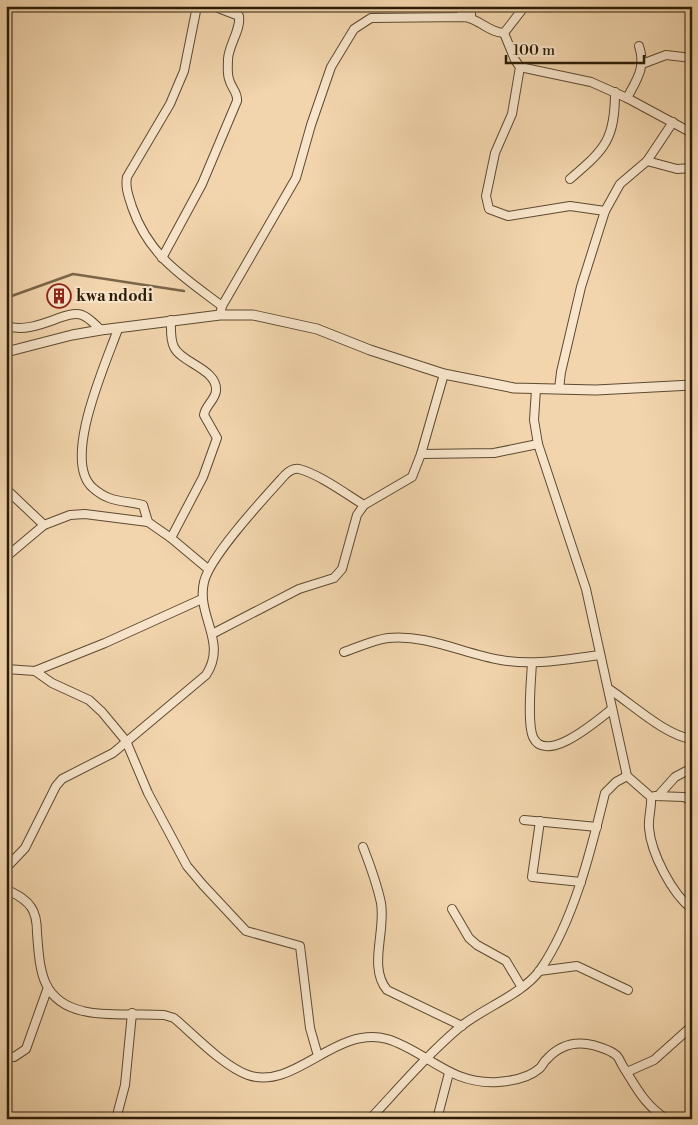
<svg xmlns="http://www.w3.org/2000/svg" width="698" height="1125" viewBox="0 0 698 1125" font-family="'Libre Bodoni',serif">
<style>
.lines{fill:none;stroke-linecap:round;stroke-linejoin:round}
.stream{stroke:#7b6549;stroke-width:2.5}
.minor-casing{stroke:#5e4a30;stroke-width:10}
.tertiary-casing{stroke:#5e4a30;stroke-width:11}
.minor{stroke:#f7e4ca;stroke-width:8}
.tertiary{stroke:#f7e4ca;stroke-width:9}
.labels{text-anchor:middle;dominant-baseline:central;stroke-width:4;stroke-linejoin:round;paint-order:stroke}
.poi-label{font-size:16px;font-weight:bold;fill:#2c1c07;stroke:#f7e4ca;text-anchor:start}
</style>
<rect width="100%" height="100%" fill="#f2d5ad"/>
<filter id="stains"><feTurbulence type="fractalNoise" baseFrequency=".004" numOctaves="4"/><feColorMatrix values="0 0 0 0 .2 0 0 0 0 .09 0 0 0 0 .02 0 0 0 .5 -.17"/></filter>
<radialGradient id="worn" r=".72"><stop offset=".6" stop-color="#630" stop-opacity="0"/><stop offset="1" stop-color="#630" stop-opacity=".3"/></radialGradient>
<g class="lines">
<polyline class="stream" points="6,298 73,274 184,291"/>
<g class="minor-casing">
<g id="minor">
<path d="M197,6L184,71L170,104L127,177C125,188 129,197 132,207C149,256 182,276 222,306"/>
<polyline points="458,6 465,17"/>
<polyline points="471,6 471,17"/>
<polyline points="504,33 515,60 520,67 591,82 627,98 692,133"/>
<polyline points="642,64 666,55 692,58"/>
<polyline points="520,67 512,114 495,153 486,196 489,209 508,216 570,206 605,211"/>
<path d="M627,98C637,79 646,68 639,46"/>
<polyline points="647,161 677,169 692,168"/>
<path d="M570,179C605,149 615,140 615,92"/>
<path d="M162,258L202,184L237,101C238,92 231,88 229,79C227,73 228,65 228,59C229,44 241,30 239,16L213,6"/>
<path d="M220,315L222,306L296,178L311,125L331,67L354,29L371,18L465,17C479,19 490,33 504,33L525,6"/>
<path d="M171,320C171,329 170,339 174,347C181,363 218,369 216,391C215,400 205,406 204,415L217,438L203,477L171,538"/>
<path d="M6,326C36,335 65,309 82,315C90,318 95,325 101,330"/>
<path d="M118,329C106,363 61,461 93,488C110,503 123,500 143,505L148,522"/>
<path d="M536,389L534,420L538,444L586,589L627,776L651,797C652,807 648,817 649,828C651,853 672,894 692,909"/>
<polyline points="559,389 561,372 581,287 605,211 620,184 647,161 673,122"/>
<polyline points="421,454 494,453 538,444"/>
<polyline points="6,489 44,525"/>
<polyline points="6,557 44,525 70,515 85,514 148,522 171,538 208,569"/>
<polyline points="212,634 299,589 334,578 342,569 357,515 364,505 412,477 421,454 444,374"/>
<path d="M344,652C359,647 373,640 388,638C427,634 464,654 501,660C534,666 567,659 600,655"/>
<path d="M532,663C531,680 527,723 533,737C546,766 599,719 612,709"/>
<polyline points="6,669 35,671 52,683 89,700 102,712 126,741 148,793 187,866 203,885 246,931 300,946 310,1028 318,1056"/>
<polyline points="35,671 105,643 202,599"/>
<path d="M609,689C632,704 666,736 692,739"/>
<polyline points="655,796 684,797 692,801"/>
<polyline points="658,796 675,777 692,768"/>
<polyline points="524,820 597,827"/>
<polyline points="540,821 532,877 581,882"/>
<path d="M363,847C370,865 377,884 381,903C386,931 368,967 387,990L462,1026"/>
<path d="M6,868L25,848L56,786L62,779L113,753L206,675C228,642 196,616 204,582C210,556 265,497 285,475C289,471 293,468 299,469C319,474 346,494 364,505"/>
<path d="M6,889C15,894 25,898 31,907C36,914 37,924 37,933C40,969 40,1001 83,1011C106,1017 139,1013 164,1015L174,1018C194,1035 223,1066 248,1075C295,1091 335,1025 387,1039C427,1051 449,1085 498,1082C512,1081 529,1078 540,1068C543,1065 544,1061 547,1059C558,1047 572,1042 587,1044C595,1045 610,1050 616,1055C619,1057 621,1064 624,1068C636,1087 646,1107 667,1119"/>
<polyline points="452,909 469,938 477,945 506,961 521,986"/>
<polyline points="539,971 577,966 628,990"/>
<polyline points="6,1057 14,1057 26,1049 47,990"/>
<polyline points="627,1072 654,1060 692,1026"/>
<polyline points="116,1119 125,1085 132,1013"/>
<path d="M370,1119C400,1087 427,1055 460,1027C483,1008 523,994 540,970C574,921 591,850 605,793L616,782L627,776"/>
<polyline points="437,1119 449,1073"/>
</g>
</g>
<g class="tertiary-casing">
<polyline id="tertiary" points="6,352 72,335 101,330 220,315 253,315 317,329 370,350 444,374 514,388 596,390 692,385"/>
</g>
<use href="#minor" class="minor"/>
<use href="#tertiary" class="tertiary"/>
</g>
<defs>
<g id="building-ring" transform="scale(1.25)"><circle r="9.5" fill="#f7e4ca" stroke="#8f2418" stroke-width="1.5"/><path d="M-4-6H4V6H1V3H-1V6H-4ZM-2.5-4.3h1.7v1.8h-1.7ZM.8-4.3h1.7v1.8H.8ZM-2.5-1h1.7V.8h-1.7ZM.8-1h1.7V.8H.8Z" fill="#8f2418"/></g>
</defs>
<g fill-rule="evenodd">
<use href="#building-ring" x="59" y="296"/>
</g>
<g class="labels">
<g class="poi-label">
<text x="76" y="296">kwa ndodi</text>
</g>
</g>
<rect width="698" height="1125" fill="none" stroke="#f2d5ad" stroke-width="25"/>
<rect x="8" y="8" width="683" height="1110" fill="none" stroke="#2c1c07" stroke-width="2.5"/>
<rect x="12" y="12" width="673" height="1100" fill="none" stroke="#2c1c07"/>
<path d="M506 55v8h138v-8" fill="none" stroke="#2c1c07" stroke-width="2.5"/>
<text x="513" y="55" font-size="15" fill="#2c1c07" stroke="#f7e4ca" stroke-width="4" paint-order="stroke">100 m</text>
<rect width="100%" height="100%" filter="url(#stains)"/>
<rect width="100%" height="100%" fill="url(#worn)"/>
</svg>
